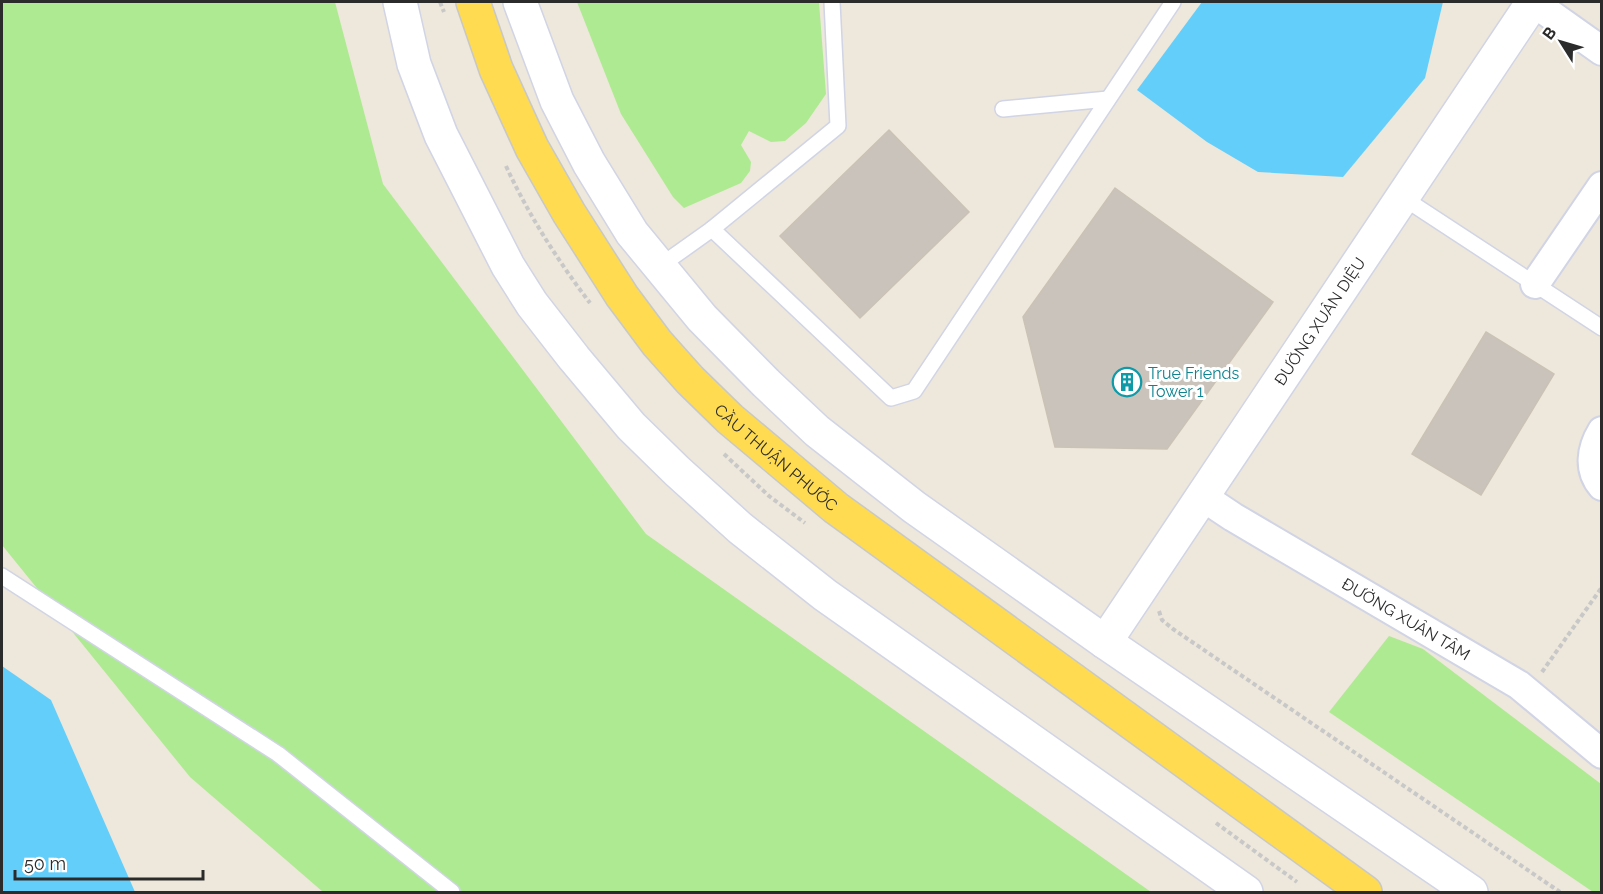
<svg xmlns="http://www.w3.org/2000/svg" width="1603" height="894" viewBox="0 0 1603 894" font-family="Raleway,sans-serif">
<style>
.green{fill:#aeea92}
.water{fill:#64cefa}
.building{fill:#c9c3bb;stroke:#cac3b5;stroke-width:1.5}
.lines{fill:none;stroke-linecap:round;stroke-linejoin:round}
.service-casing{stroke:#d0d4e5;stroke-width:18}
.minor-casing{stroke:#d0d4e5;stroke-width:32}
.tertiary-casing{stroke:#d0d4e5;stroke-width:36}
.primary-casing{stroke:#c8c8c8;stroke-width:36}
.path{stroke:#c8c8c8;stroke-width:4;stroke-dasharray:4.5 3;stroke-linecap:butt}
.service{stroke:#fff;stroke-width:15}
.minor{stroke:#fff;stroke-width:28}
.tertiary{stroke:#fff;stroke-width:33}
.primary{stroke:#fedb50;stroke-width:33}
.labels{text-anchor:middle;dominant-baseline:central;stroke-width:6;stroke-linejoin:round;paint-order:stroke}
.street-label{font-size:16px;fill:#2b2b2b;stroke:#fff}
.culture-label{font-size:16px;fill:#0d838f;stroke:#fff;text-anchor:start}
</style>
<rect width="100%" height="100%" fill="#eee7db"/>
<g class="green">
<polygon points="2,2 335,2 383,184 646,534 1151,892 323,892 190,777 2,545"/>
<polygon points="577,2 819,2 826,94 806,123 785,141 771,142 749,131 741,145 751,162 750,171 741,183 684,208 673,197 621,114"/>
<polygon points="1389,636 1423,649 1601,784 1601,892 1593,892 1329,712"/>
</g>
<g class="water">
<polygon points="1202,2 1443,2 1425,78 1343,177 1258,172 1207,142 1137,90"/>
<polygon points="2,666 51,700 135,892 2,892"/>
</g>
<g class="building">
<polygon points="889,130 969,212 860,318 780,236"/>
<polygon points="1115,188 1273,302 1167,449 1055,447 1023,317"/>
<polygon points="1486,332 1554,374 1481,495 1412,454"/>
</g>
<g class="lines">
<g class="service-casing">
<g id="service">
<polyline points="1003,109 1108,99"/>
<polyline points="1402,197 1602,328"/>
<polyline points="712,229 891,398 914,391 1173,2"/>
<polyline points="660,266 712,229 838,126 832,2"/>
<polyline points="2,576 278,754 452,892"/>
</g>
</g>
<g class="minor-casing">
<g id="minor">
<polyline points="1533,2 1602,51"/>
<polyline points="1535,284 1602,186"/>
<path d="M1602,431C1591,449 1588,470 1602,486"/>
<path id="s1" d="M1203,497L1233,517L1519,685L1602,754"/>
</g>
</g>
<g class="tertiary-casing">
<g id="tertiary">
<polyline points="400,2 414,64 441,135 508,266 532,304 574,358 631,426 677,471 740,528 825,595 1246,892"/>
<polyline points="520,2 557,101 589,163 632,233 702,318 766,383 817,431 914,507 1105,642 1471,892"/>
<path id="s2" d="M1105,642L1533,2"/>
</g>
</g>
<g class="primary-casing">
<g id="primary">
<path id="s3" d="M473,2L496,69L532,148L569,213L622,296L657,343L690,380L730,419L836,508L1365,892"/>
</g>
</g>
<g class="path">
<polyline points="440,2 444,12"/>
<path d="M506,166C528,214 558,261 590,303"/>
<polyline points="724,454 769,496 805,523"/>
<polyline points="1159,611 1162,620 1173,629 1560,892"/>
<polyline points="1542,672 1602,587"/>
<polyline points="1216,823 1297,882"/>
</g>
<use href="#service" class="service"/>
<use href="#minor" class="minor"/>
<use href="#tertiary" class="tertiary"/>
<use href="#primary" class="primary"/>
</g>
<defs>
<g id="building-ring" transform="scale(1.5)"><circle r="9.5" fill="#fff" stroke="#0f9aa8" stroke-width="1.5"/><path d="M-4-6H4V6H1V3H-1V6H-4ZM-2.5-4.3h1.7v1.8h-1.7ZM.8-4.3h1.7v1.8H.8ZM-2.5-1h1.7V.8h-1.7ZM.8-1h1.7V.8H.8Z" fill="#0f9aa8"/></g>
</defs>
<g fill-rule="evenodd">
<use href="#building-ring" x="1127" y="382"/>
</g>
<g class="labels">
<g class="street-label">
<text stroke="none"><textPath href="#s2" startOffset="386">ĐƯỜNG XUÂN DIỆU</textPath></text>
<text stroke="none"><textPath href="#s3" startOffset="555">CẦU THUẬN PHƯỚC</textPath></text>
<text stroke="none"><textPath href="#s1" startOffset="237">ĐƯỜNG XUÂN TÂM</textPath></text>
</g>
<g class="culture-label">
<text x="1148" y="373">True Friends<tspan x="1148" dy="18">Tower 1</tspan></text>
</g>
</g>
<rect width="1603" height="894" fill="none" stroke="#2b2b2b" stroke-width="6"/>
<g transform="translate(1561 42) rotate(307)" stroke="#ffffff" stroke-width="4.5" paint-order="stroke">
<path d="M0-4.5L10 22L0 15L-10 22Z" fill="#2b2b2b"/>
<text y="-9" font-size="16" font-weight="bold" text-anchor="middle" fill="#2b2b2b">B</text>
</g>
<path d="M15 870v9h188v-9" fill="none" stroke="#2b2b2b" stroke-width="3"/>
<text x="24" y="870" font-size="18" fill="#2b2b2b" stroke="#ffffff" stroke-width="4.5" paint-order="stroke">50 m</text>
</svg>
